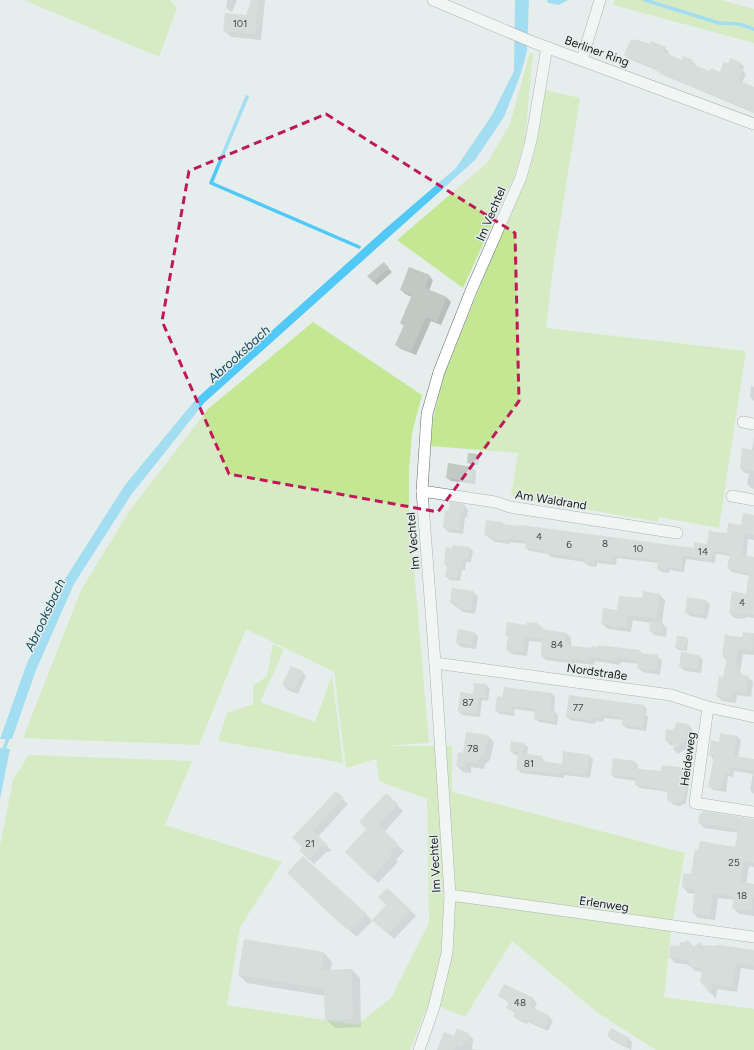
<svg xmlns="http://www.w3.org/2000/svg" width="754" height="1050" viewBox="0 0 754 1050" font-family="Figtree,sans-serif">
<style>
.green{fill:#c3e793}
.water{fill:#52c8f7}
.shadow{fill:#0003}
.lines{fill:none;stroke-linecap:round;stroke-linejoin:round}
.stream{stroke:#52c8f7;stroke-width:3.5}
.building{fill:#c2c9c4}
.minor-casing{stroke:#646d6a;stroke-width:12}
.minor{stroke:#fff;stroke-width:11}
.marked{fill:none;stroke:#c2185b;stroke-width:3;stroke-dasharray:8 5;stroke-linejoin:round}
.labels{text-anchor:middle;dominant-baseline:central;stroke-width:3;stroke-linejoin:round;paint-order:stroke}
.number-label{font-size:10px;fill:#434745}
.street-label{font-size:12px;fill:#191c1b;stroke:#e5eeec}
.water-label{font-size:13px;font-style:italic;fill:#17495c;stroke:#e5eeec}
</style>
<rect width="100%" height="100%" fill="#e5eeec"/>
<g class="green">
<polygon points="24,0 170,0 177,8 159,57"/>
<polygon points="615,0 721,0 754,9 754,43 613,5"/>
<polygon points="530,52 533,54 525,139 515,174 463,288 397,240 487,163 510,124"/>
<polygon points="545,90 580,98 554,261 546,328 746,351 719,528 659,517 658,522 511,496 518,453 430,446 433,419 444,375 494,252 527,179 537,141"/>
<polygon points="313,322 422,395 412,433 409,471 409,511 429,743 383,746 452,746 452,792 685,853 671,931 664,997 754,1009 754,1050 656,1050 598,1013 512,941 465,1017 429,1002 410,1050 0,1050 0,846 13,779 29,755 192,761 165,825 282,862 240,927 227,1005 357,1025 391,998 429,923 427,799 379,781 376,759 346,768 334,672 246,629 199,745 23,738 81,590 130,510 208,409"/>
<polygon points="273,644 284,650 260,702 315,722 332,675 343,763 218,741 227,713 253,704 253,686 267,676"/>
</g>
<g class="water">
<polygon points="515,0 529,0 527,51 521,73 504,117 475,160 204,403 131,495 74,584 36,670 12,739 0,739 26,666 65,579 125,485 196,399 385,229 456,168 492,115 514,71"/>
<polygon points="547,0 568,0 559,5 548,3"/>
<polygon points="0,748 10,749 0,799"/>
</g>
<g class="shadow">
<polygon points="227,0 237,0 232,12 226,8"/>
<polygon points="252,0 265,0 261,40 231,37 224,30 247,16"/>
<polygon points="651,46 665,48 669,52 668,55 683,61 692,61 696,65 695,67 710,73 721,74 741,63 744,67 743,71 746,74 742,83 754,91 754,113 661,74 658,71 629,59 625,55"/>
<polygon points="383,263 392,272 377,285 368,276"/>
<polygon points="429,276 433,280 429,291 447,298 451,302 441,325 431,321 416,355 401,349 396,345 404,326 401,323 412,297 405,294 401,290"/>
<polygon points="751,386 754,387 754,401 750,397"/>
<polygon points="754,437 754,489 751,488 747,484 749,474 745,473 741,469 752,451"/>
<polygon points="477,455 479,457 478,465 470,464 468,462"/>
<polygon points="472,468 476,471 475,484 451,481 447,478"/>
<polygon points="450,503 464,505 468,510 467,517 465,517 463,534 448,532 444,527 449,512"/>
<polygon points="754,516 754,540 748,539 746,557 754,558 754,577 732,572 728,568 730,556 716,554 715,563 686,559 684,572 670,570 669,573 662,572 658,569 659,563 617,558 616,565 597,563 597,567 589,566 585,562 551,557 548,554 530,551 526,548 527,544 510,542 510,544 495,542 485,535 502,523 504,525 695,549 708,545 727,534"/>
<polygon points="470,548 473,551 471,562 466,562 465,570 462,570 460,581 450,580 446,576 448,567 445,564 453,549"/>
<polygon points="473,592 478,597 475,614 463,612 451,603"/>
<polygon points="659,594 665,600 662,623 667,628 666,637 654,635 650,631 651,623 633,620 631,632 608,629 602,624 618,611"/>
<polygon points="754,597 754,618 746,617 745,619 734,618 730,613"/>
<polygon points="706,601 710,605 707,619 690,616 686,613"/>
<polygon points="538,624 546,631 567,634 571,638 571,647 592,650 640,651 643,654 657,656 662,661 660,675 643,672 638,668 639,664 621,662 620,665 595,661 594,665 578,663 575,664 546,660 542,656 543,642 529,641 527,656 512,654 507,649 509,638 506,635 528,626"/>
<polygon points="474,632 478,637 476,649 461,647 457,643"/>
<polygon points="744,633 754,634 754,655 743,654 740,672 743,676 748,677 753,682 751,697 737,695 736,703 722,701 717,696 724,678 727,661 723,656 743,638"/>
<polygon points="687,638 688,640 687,651 678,650 676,648"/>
<polygon points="699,656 703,660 701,673 685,671 680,667"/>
<polygon points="302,672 306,676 298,694 288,690 283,685"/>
<polygon points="475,684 486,685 490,689 488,701 482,700 480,717 462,715 459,712 474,695"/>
<polygon points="552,694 555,697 554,711 558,715 557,725 539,722 535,719 536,712 515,709 514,716 500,714 496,710 503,698"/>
<polygon points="643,705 647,709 646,715 648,717 646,731 626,728 623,725 623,720 604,718 603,722 596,721 595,724 570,720 567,717"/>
<polygon points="688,724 692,729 690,746 678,754 674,750 675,745 670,745 666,741 674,731"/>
<polygon points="721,734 737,736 741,740 738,757 754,760 754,794 750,790 753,774 734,771 733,777 728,776 726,792 713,790 710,786 714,760 710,755 720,743"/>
<polygon points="488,736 494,742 490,760 485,764 484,769 471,767 471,773 463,772 457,766 464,754"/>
<polygon points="524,744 528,747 527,755 541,757 545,761 545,762 563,765 589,756 593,759 590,778 564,775 564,778 521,773 517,769 519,755 515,755 511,751"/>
<polygon points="635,762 638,765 637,769 662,772 688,769 691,772 686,803 680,806 674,805 668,799 669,792 640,788 636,785 637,781 615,778 612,775"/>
<polygon points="336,793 348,804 318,837 332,851 326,852 314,864 300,850"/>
<polygon points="386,794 403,811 384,832 404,851 396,860 398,862 378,883 346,852 367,829"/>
<polygon points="754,820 754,867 749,866 746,884 754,885 754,916 739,914 733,908 735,900 718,898 715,920 698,918 693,912 696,894 688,893 683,887 692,876 736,848 739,833 704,828 699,822"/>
<polygon points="387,905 410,910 416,916 394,939 373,920 357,937 343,925 366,914 372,921"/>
<polygon points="244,941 324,953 332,962 331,970 352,970 360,978 361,1027 335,1028 326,1019 326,996 247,983 239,975"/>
<polygon points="688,942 694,947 703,946 754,951 754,970 741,968 737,992 717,989 716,999 701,980 702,972 695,971 690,965 675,963 670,957"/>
<polygon points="505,985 533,999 537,1003 534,1009 549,1017 553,1021 548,1031 528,1022 527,1024 518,1020 514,1016 515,1013 507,1008 509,1003 499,996"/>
<polygon points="469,1035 473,1039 472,1049 478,1050 438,1050 455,1038"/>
<polygon points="608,1036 628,1038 632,1042 631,1050 612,1040"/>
</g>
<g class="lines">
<g class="stream">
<polyline points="645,0 719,23 739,24 754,29"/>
<polyline points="247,97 211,183 359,247"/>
<polyline points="0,761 9,735"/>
</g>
</g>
<g class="building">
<polygon points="251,0 258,0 255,34 223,31 225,13 246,15"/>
<polygon points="631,39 635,41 636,39 650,44 651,41 666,47 664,52 682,60 683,56 693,60 691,64 710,71 711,68 720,72 724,62 728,63 731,58 741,63 739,68 743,69 738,80 754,87 754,112 660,73 656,70 657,69 624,55"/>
<polygon points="384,262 389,268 373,282 367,276"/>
<polygon points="409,267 430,275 425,288 447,297 437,322 426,317 411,352 395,345 404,325 400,323 412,295 400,290"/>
<polygon points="742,448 754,450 754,471 740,469"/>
<polygon points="468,453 478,454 477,464 467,463"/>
<polygon points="448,463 473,467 471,481 446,478"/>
<polygon points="450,502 464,504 463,513 461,513 459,530 443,528 445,510 448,511"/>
<polygon points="743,513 754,515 754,535 745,534 742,555 754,557 754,615 741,613 741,615 729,613 732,591 746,594 749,574 727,569 730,554 713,551 712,560 683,556 681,569 666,567 666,570 657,569 658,561 613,555 612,562 594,559 594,564 584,563 584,559 547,553 547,551 525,548 526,541 507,539 507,541 491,539 491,536 484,535 486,520 503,522 502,524 520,526 521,525 694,548 694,542 707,544 709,531 727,533 728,523 741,525"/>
<polygon points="453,545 470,547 468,559 463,559 462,567 458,567 457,578 445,577 447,565 444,565 446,547 452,548"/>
<polygon points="452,588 474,591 471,610 458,608 458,604 450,603"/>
<polygon points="643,591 660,594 656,619 627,615 626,628 601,624 603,608 617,610 619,596 642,598"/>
<polygon points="687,597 707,600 703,615 685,613"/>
<polygon points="650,621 663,622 662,633 649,631"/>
<polygon points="507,622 527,625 527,622 538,623 538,626 543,627 543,629 567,633 566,645 591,648 592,646 598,647 598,645 640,650 640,653 658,655 656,671 637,668 638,661 617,658 616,661 590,657 590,661 573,659 570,660 541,656 542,639 525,637 523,652 506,650 508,636 505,636"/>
<polygon points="458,629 474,632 472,645 456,643"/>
<polygon points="743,632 754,633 752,651 738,649 735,668 738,668 737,674 749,676 746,693 733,691 732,698 716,696 719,676 723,677 727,658 722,657 725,635 742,637"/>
<polygon points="677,636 687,637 685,649 675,648"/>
<polygon points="681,652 699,655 697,669 679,667"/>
<polygon points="291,666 303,671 294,690 282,685"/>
<polygon points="474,683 486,684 485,698 479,697 476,714 458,712 460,692 473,694"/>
<polygon points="504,687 552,693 550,710 555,710 554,722 534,719 535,709 512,706 511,713 495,711 497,696 502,697"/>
<polygon points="569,695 644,705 643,712 645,712 643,728 622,725 623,718 609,716 601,715 600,719 592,718 592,721 566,717"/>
<polygon points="676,722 688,724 686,741 673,750 674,742 665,741 666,729 673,730 673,728 675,728"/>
<polygon points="466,732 489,735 488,743 486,743 484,754 479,758 478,763 465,762 465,768 456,766 458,752 463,753"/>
<polygon points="720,733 737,736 734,756 754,759 754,771 731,767 730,773 725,773 722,789 708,787 714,756 709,755 711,740 719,742"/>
<polygon points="511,741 525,743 523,753 542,756 541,761 562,764 563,751 590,755 586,775 561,772 560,774 516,770 518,752 510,751"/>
<polygon points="613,758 635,761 634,768 650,770 661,771 662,765 688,768 683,800 677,803 669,802 667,799 668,790 635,785 636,778 611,775"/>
<polygon points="336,791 344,798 313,831 329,846 321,847 309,860 299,850 302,847 292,838"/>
<polygon points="386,793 398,804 379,825 398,844 390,853 392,855 372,878 345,852 366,829 359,822"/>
<polygon points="703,811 754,819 754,863 744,861 741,882 754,884 754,897 753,897 751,911 732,909 734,896 713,893 710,916 692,913 695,889 682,888 683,873 691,874 695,849 698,850 700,841 735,847 738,829 698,823 700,813 703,813"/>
<polygon points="303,856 367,914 350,931 335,919 287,873"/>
<polygon points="387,888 411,910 388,934 372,920 386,905 378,897"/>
<polygon points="244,939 324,952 322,970 352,969 353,1019 325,1020 324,989 238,975"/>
<polygon points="688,940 693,947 700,942 702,945 714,946 714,945 720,945 754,950 754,966 736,963 732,987 712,984 711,995 700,981 702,968 688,966 689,960 669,958 670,945 680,946 680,942 685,942"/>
<polygon points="504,984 534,998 530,1006 550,1016 544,1028 524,1019 523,1021 513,1016 515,1012 506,1008 509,1002 498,996"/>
<polygon points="457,1028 470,1034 469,1043 465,1041 462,1048 456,1045 454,1050 437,1050 444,1032 454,1036"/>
<polygon points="611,1028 628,1037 627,1047 607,1036"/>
</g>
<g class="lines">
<g class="minor-casing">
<g id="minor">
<polyline points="433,0 535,43 754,124"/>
<polyline points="582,59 600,0"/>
<polyline points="743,422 754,424"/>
<polyline points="422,491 495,502 510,507 677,533"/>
<polyline points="732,496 754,500"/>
<polyline points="435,663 671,695 708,707 754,717"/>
<polyline points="708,707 695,803 754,812"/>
<polyline points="450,895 754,937"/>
<polyline points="419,1050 434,1007 447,953 450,895 435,663 422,491 427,414 439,372 471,291 521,177 531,141 547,47"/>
</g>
</g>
<use href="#minor" class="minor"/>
</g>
<path d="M0 0H754V1050H0ZM326,114L515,233L519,401L438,512L229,474L162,321L189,171Z" fill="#e5eeec" fill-opacity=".55" fill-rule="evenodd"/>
<path class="marked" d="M326,114L515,233L519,401L438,512L229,474L162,321L189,171Z"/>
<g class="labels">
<g class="number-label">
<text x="240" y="23">101</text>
<text x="539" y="536">4</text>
<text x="605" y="543">8</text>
<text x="569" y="544">6</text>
<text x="638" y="548">10</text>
<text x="703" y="551">14</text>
<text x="742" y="602">4</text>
<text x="557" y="644">84</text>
<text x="468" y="702">87</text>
<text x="578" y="707">77</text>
<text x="473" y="748">78</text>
<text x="529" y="763">81</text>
<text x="310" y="843">21</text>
<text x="734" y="862">25</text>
<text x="742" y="895">18</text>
<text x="520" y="1002">48</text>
</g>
<g class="street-label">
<text transform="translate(597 51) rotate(20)">Berliner Ring</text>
<text transform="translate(491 214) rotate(-67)">Im Vechtel</text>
<text transform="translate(551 500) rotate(9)">Am Waldrand</text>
<text transform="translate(413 541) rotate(-95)">Im Vechtel</text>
<text transform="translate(597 672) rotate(8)">Nordstraße</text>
<text transform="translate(688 759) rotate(-82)">Heideweg</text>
<text transform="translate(435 864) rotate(-93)">Im Vechtel</text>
<text transform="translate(604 904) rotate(8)">Erlenweg</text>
</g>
<g class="water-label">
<text transform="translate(239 354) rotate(-42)">Abrooksbach</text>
<text transform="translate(45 615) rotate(-65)">Abrooksbach</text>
</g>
</g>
</svg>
